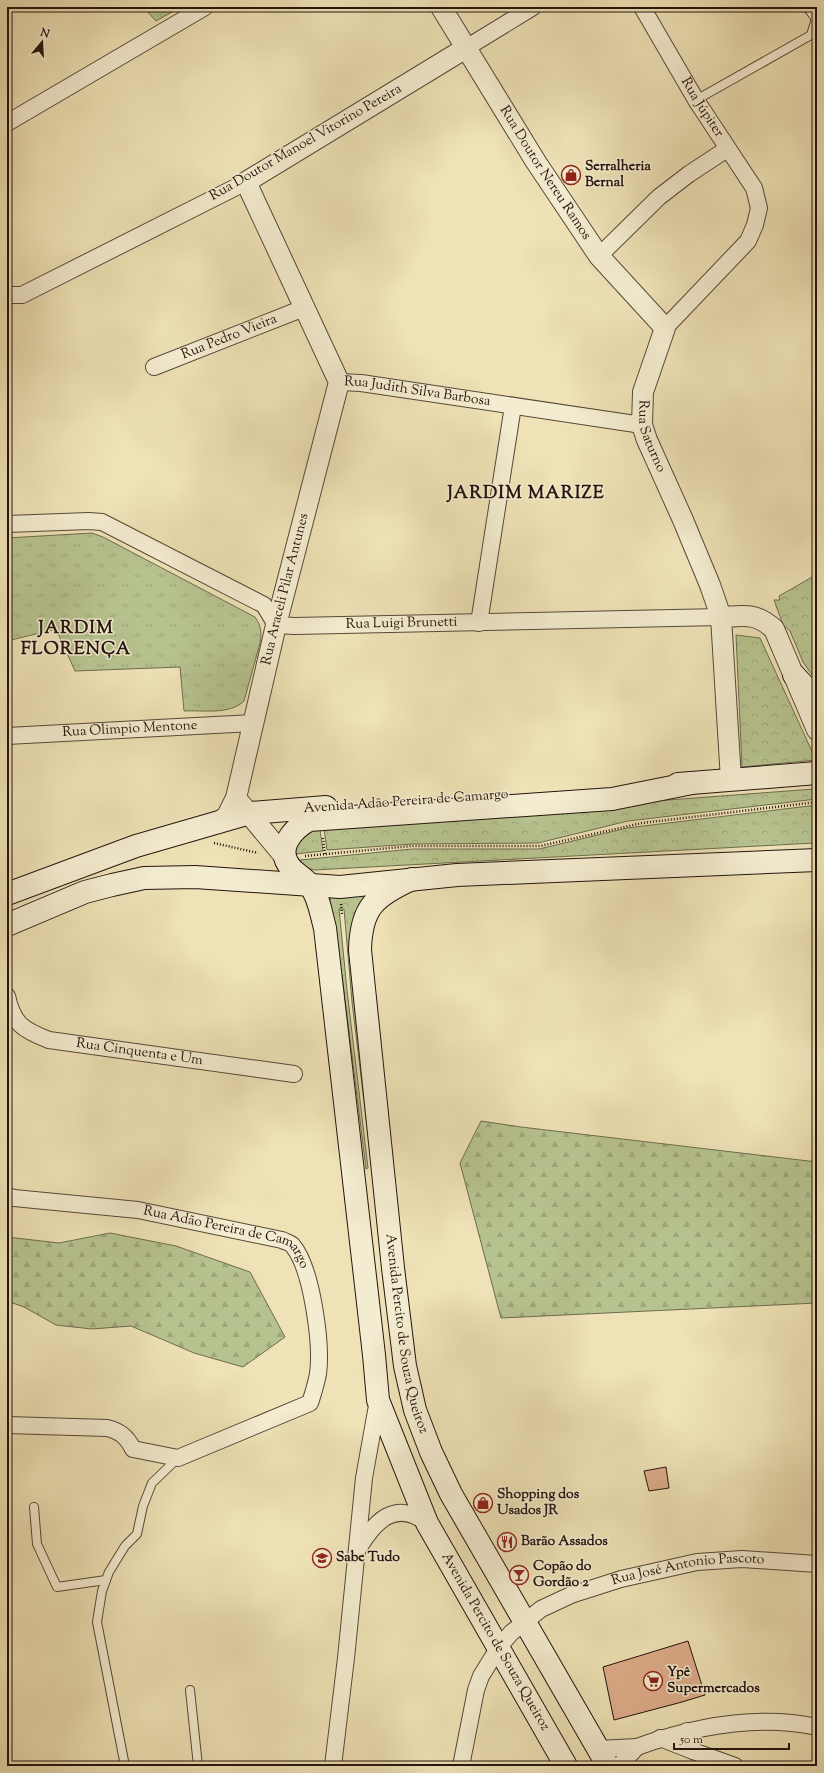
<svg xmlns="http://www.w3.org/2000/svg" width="824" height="1773" viewBox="0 0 824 1773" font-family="'Sorts Mill Goudy',serif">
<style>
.grass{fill:url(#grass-tufts);stroke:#6e6c4e}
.forest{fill:url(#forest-firs);stroke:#6e6c4e}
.park{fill:url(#park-crowns);stroke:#6e6c4e}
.building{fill:#dcac8a;stroke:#24140e}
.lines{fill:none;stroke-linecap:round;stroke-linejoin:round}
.service-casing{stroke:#564838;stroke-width:10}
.minor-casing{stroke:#564838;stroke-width:18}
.tertiary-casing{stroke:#564838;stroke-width:22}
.secondary-casing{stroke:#24140e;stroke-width:24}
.path{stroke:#24140e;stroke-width:2.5;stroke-dasharray:1 2;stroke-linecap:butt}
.service{stroke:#f4ecd0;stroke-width:8}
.minor{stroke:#f4ecd0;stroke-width:16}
.tertiary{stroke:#f4ecd0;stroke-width:20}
.secondary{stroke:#f4ecd0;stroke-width:22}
.labels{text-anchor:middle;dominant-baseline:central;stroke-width:3;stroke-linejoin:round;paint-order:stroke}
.street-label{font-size:14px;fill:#24140e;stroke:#f4ecd0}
.poi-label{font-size:14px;font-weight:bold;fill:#24140e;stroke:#f4ecd0;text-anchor:start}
.district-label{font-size:18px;font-weight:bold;letter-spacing:1px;fill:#24140e;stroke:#f4ecd0}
</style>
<defs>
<pattern id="grass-tufts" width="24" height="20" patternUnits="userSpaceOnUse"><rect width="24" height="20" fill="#b7c38f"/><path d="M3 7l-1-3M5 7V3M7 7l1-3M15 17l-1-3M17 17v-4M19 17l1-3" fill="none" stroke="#9da77a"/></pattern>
<pattern id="forest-firs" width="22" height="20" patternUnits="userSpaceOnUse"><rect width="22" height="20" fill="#b7c38f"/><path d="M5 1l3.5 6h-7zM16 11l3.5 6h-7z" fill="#9da77a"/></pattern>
<pattern id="park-crowns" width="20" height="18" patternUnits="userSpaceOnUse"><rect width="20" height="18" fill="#b7c38f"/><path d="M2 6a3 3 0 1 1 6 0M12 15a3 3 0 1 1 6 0" fill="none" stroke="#9da77a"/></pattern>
</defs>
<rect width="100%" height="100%" fill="#eee2b6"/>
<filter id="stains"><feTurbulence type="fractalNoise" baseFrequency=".005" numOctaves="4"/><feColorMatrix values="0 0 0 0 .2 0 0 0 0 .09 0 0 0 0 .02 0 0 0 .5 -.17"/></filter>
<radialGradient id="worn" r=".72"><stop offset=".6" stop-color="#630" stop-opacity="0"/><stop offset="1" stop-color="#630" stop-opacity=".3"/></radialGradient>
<g class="grass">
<polygon points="143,7 181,7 156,21"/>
<path d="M92,533L103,537L255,617C261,626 262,632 260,643L244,701C230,715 203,710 184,711L180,667L75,671L56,629L7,641V538Z"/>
</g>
<g class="forest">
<polygon points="481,1121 521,1127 817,1162 817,1303 501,1318 460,1163"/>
<polygon points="110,1233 176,1246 250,1272 285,1337 243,1367 194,1353 131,1326 92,1329 56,1325 24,1307 7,1301 7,1237 59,1243"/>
</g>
<g class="park">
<polygon points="814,576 817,586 817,682 803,662 790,631 783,625 774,600 780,600 779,596"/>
<polygon points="736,635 760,638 816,760 742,767"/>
<polygon points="814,789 817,789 817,799 628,821 538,843 412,844 327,850 323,822 575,807"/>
<polygon points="817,805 817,842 814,843 314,870 303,866 300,860 412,849 539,849 627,828"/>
<polygon points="319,822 323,851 295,854 294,840"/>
<path d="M367,893C356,910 351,923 350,944L372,1167L352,1002L344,909H339L347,990L368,1168L366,1169L343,983L330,900L331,896Z"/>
</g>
<g class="building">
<polygon points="666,1467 669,1488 649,1491 644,1471"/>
<polygon points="688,1641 705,1695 682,1702 614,1720 603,1667"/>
</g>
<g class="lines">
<g class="service-casing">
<g id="service">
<polyline points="696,100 811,35 816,19 807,7"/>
<polyline points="34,1507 37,1544 57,1587 106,1580"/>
<polyline points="190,1690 198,1766"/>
<polyline points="125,1766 97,1622 102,1591 109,1572 125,1546 137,1534 143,1506 152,1483 178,1458"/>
</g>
</g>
<g class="minor-casing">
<g id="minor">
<path id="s1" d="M642,7L696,100L754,188L759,208L755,225L748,241L665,328"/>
<polyline points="466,48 533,7"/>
<polyline points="7,123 205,7"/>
<polyline points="599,256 659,197 689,174 727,149"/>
<polyline points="7,295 22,295 246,182"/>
<path id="s2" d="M154,367L304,308"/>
<path id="s3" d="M339,382L361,383L642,425"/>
<path id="s4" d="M7,524L89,521L102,522L264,605L276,625L294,626L721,617"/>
<polyline points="479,623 513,406"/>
<path id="s5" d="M7,736L253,723"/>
<path id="s6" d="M7,996C13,1024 23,1030 49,1040L294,1074"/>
<path id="s7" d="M7,1196L14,1198L138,1210L282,1240C286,1242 291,1243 293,1246C312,1269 322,1344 318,1374C316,1384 313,1394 310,1403L178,1458L133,1449C127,1437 120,1431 107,1428L7,1425"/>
<path d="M358,1549C375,1521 395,1499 427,1523"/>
<polyline points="660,1738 693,1751 687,1731"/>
<path d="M637,1747C695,1726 756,1714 817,1727"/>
<polyline points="598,1749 637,1747 619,1766"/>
<polyline points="693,1751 735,1766"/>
<polyline points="333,1766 346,1658 364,1478 378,1400"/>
<path id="s8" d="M461,1766L476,1690L481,1676L499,1647L511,1633L541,1609L571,1595L621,1579L697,1562L742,1559L817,1564"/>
</g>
</g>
<g class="tertiary-casing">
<g id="tertiary">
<path id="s9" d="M441,7L536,162L599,256L665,328L643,392L642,425L647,440L683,520L710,585L721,617L731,780"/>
<path d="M721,617C745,616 755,612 774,629L817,730"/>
<polyline points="240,803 285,857"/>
<path id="s10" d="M218,823L227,816L236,798L276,625L339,382L246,182L466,48"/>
</g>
</g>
<g class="secondary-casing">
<g id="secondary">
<polyline points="794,675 817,700"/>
<polyline points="678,784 817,773"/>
<path id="s11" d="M412,879C375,896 361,907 360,950L393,1268L405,1366L415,1410L431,1452L451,1494L608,1766"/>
<polyline points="7,894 136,846 250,813 326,807"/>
<polyline points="7,925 85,892 112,885 144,878 195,877 340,887 457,875 817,860"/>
<path d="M566,1766L427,1523L378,1400L374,1355L325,928C321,914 319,896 309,884C304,878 296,874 291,868C274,849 293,829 309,820L612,799L692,783"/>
</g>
</g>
<g class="path">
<polyline points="323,838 325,855"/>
<polyline points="214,843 258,853"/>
<polyline points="305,856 411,846 540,846 642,823 817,802"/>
<polyline points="341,904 342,915"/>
</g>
<use href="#service" class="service"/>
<use href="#minor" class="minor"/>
<use href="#tertiary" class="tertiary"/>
<use href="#secondary" class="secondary"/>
</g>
<defs>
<g id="shop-ring" transform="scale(1)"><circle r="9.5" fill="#f4ecd0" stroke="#8f2418" stroke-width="1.5"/><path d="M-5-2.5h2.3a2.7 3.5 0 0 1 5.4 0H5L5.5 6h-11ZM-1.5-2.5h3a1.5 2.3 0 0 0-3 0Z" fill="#8f2418"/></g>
<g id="restaurant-ring" transform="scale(1)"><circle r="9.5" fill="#f4ecd0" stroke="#8f2418" stroke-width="1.5"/><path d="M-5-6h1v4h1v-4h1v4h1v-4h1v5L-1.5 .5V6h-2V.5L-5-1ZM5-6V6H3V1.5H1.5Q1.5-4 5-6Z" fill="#8f2418"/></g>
<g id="school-ring" transform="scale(1)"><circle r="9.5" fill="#f4ecd0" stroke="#8f2418" stroke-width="1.5"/><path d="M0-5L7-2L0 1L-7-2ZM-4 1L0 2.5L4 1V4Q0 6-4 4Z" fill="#8f2418"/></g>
<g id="bar-ring" transform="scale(1)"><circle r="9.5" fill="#f4ecd0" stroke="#8f2418" stroke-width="1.5"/><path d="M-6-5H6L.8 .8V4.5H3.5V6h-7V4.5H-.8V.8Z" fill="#8f2418"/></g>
<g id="supermarket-ring" transform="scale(1)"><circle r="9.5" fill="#f4ecd0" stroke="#8f2418" stroke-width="1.5"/><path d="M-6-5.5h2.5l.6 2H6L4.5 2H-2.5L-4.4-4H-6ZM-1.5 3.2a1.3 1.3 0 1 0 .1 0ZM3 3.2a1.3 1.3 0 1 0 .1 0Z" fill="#8f2418"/></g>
</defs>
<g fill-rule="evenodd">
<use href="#shop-ring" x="571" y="175"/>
<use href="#shop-ring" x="483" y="1503"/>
<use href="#restaurant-ring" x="507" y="1542"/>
<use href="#school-ring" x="322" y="1558"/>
<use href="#bar-ring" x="519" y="1575"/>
<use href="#supermarket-ring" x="653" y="1681"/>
</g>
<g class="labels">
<g class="street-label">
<text stroke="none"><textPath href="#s1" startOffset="117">Rua Júpiter</textPath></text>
<text transform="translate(306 143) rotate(-30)">Rua Doutor Manoel Vitorino Pereira</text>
<text stroke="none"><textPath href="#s9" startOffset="196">Rua Doutor Nereu Ramos</textPath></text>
<text stroke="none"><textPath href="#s2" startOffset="81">Rua Pedro Vieira</textPath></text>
<text stroke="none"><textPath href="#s3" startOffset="79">Rua Judith Silva Barbosa</textPath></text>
<text stroke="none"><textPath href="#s9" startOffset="506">Rua Saturno</textPath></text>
<text stroke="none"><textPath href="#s10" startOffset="246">Rua Araceli Pilar Antunes</textPath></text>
<text stroke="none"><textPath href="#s4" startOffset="426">Rua Luigi Brunetti</textPath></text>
<text stroke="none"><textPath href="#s5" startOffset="123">Rua Olimpio Mentone</textPath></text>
<text transform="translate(406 802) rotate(-4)">Avenida Adão Pereira de Camargo</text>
<text stroke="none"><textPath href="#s6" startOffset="156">Rua Cinquenta e Um</textPath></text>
<text stroke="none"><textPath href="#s7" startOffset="227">Rua Adão Pereira de Camargo</textPath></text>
<text stroke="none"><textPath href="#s11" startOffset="482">Avenida Percito de Souza Queiroz</textPath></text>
<text stroke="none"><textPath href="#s8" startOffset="337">Rua José Antonio Pascoto</textPath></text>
<text transform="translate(495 1642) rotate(60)">Avenida Percito de Souza Queiroz</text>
</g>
<g class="poi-label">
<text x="585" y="167">Serralheria<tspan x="585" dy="16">Bernal</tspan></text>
<text x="497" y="1495">Shopping dos<tspan x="497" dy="16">Usados JR</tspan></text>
<text x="521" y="1542">Barão Assados</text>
<text x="336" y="1558">Sabe Tudo</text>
<text x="533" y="1567">Copão do<tspan x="533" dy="16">Gordão 2</tspan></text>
<text x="667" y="1673">Ypê<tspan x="667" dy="16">Supermercados</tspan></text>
</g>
<g class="district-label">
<text x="526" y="494">JARDIM MARIZE</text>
<text x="76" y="629">JARDIM<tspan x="76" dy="21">FLORENÇA</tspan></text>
</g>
</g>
<rect width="824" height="1773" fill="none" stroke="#eee2b6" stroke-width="24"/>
<rect x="8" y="8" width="808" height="1757" fill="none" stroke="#24140e" stroke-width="2"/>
<rect x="12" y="12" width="800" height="1749" fill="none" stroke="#24140e"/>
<g transform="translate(42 42) rotate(18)" stroke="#f4ecd0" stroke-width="3" paint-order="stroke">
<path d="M0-3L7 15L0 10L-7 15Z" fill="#24140e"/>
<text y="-6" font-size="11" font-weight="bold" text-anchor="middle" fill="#24140e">N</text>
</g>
<path d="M674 1743v6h115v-6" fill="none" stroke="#24140e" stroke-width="2"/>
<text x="680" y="1743" font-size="12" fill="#24140e" stroke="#f4ecd0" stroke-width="3" paint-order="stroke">50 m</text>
<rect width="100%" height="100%" filter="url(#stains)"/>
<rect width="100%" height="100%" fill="url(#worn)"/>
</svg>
